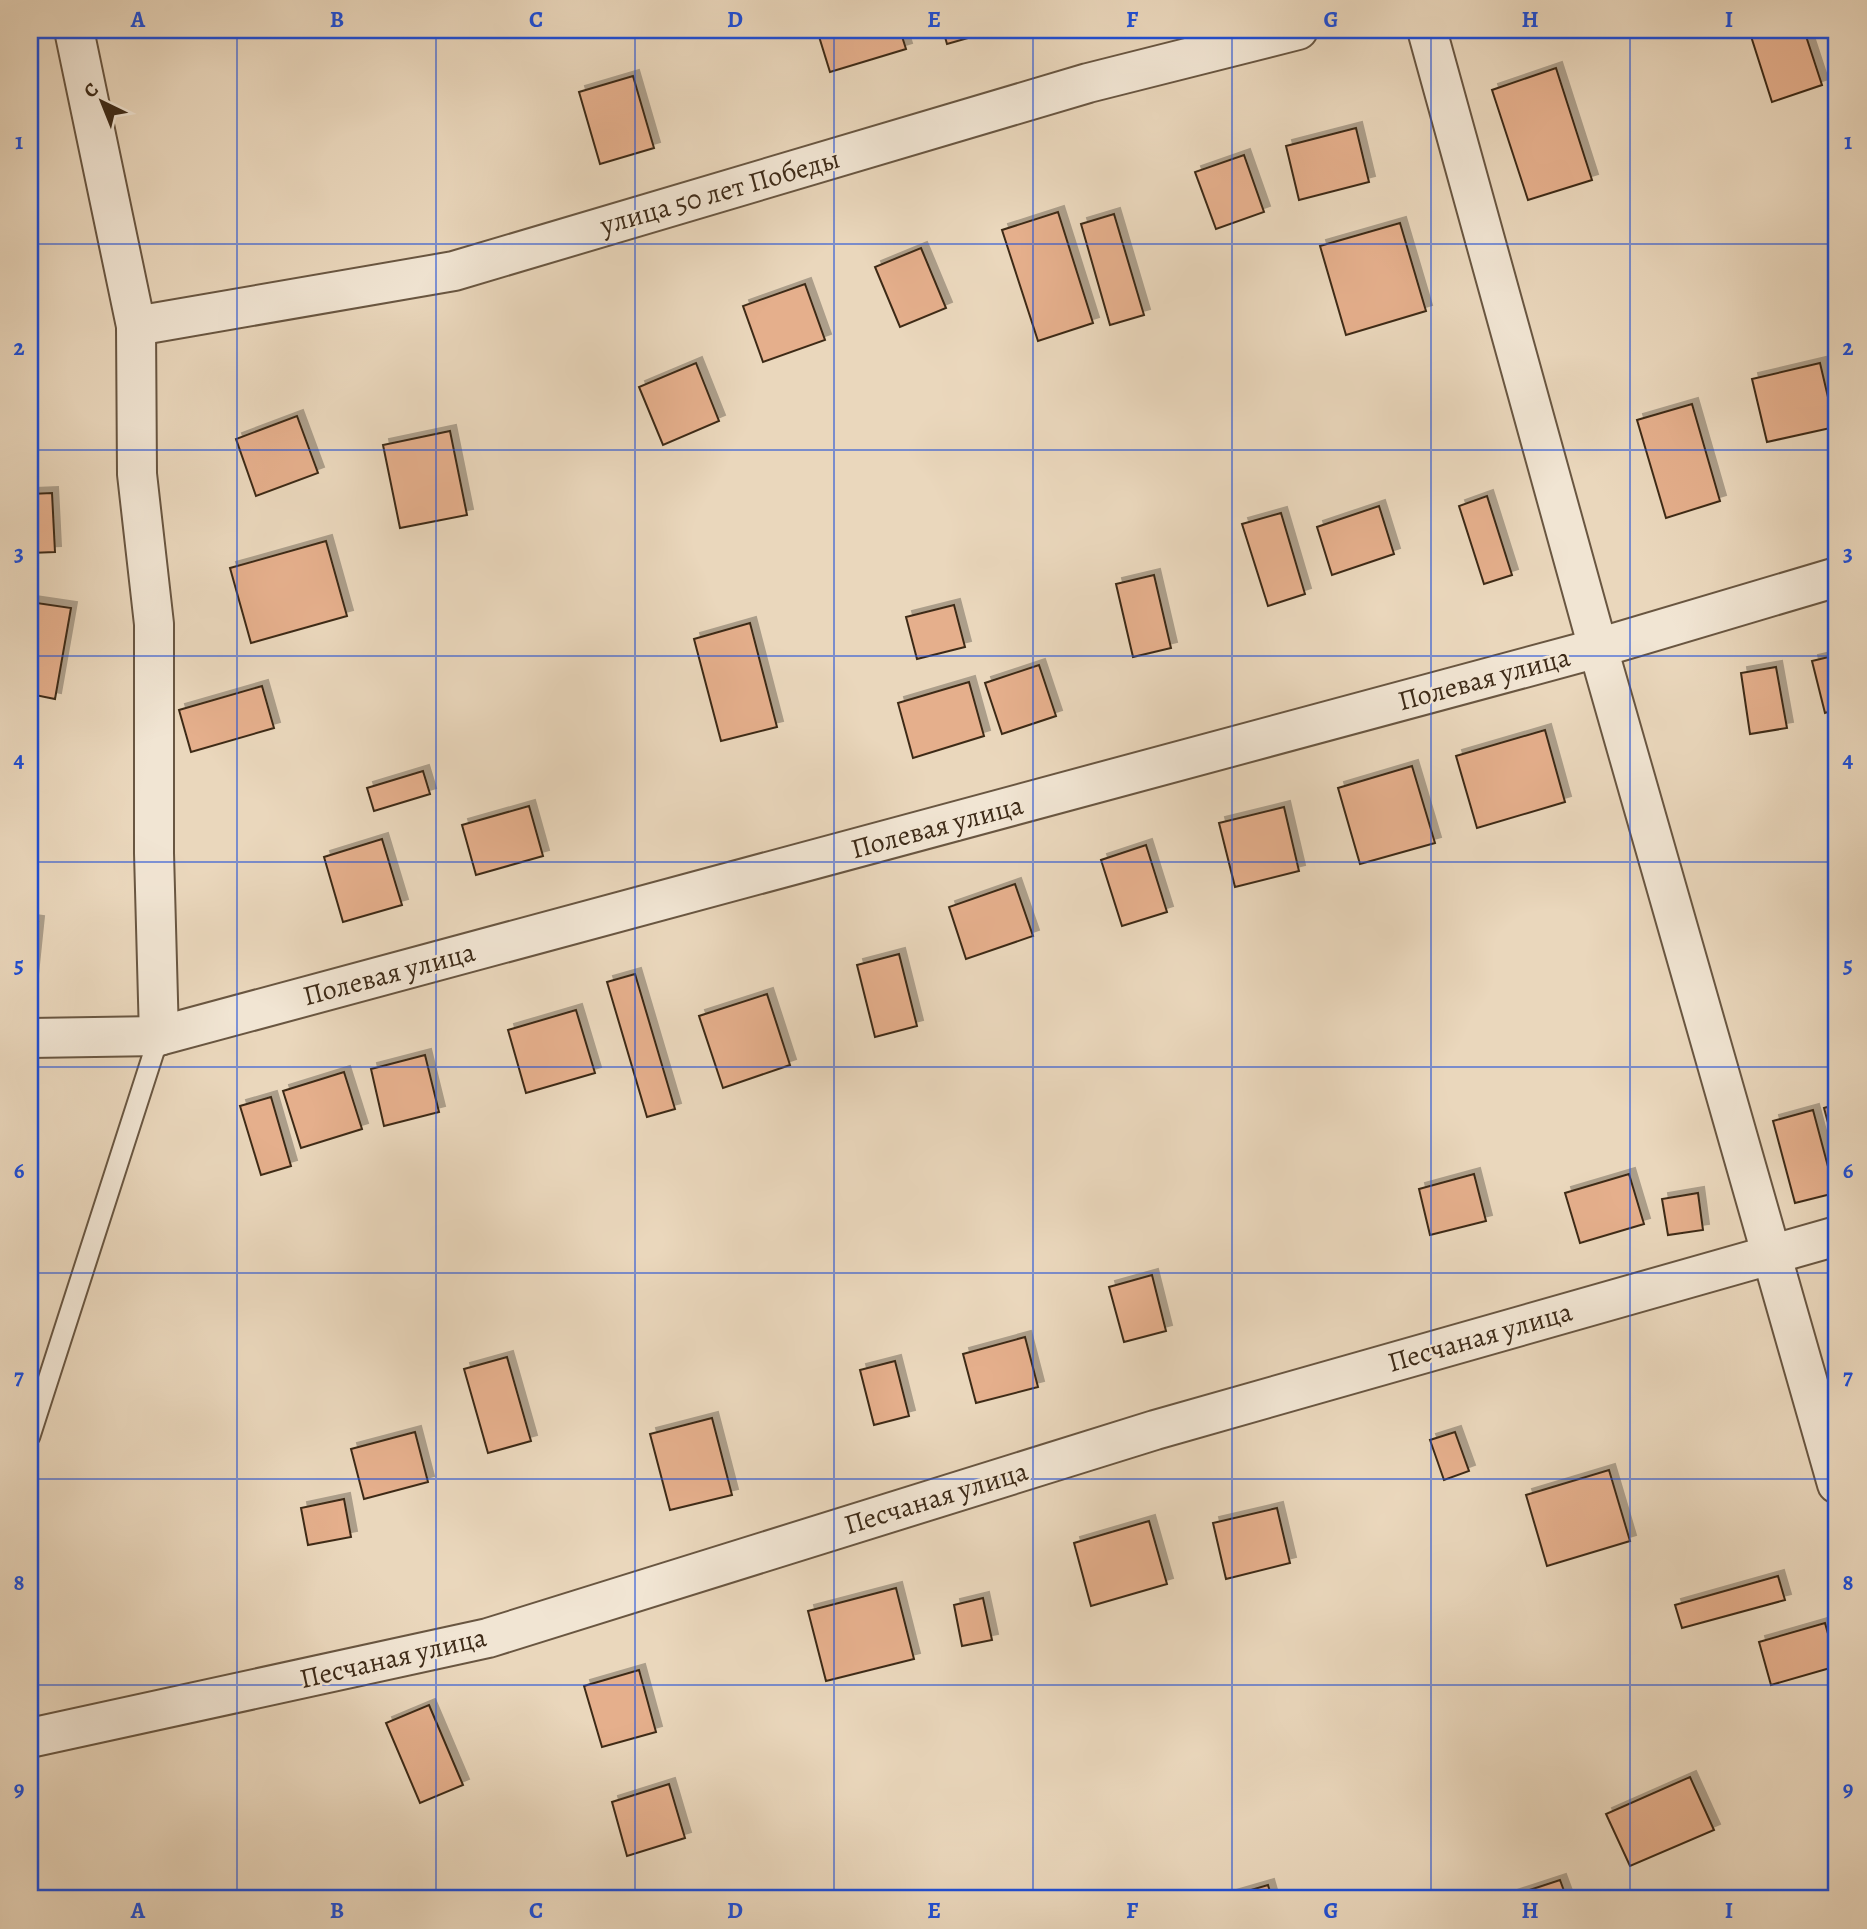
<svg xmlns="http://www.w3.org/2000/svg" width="1867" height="1929" viewBox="0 0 1867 1929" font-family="Alegreya,serif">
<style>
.building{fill:#e5af8c;stroke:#3e2b18;stroke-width:2;filter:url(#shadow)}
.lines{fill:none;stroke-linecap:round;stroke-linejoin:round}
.service-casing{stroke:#695641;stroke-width:23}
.minor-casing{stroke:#695641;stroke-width:42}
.service{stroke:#f1e5d3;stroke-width:19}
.minor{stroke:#f1e5d3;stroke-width:38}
.grid{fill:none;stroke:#1d4ed8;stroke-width:2;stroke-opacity:0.55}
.labels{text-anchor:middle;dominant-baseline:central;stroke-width:5;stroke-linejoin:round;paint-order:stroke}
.street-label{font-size:28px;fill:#3e2b18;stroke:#f1e5d3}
.neatline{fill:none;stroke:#1d4ed8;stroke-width:2.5}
.grid-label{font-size:23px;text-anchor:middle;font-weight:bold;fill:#1d4ed8}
</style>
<defs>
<filter id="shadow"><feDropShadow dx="6" dy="-6" stdDeviation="0" flood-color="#0004"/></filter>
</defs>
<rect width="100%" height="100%" fill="#ead7bc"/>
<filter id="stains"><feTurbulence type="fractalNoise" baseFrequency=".00286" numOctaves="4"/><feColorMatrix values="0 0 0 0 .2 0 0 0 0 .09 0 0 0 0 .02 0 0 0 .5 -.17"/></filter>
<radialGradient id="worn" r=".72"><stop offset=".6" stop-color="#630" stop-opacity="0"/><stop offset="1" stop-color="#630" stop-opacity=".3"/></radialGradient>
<g class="building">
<polygon points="817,30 900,30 906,49 830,72"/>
<polygon points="943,30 996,30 947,44"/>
<polygon points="1749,30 1804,30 1822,85 1772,102"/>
<polygon points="1556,68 1592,180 1528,200 1492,90"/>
<polygon points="633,76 654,148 600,164 579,92"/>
<polygon points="1356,128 1369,182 1299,200 1286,146"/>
<polygon points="1244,155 1264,212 1216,229 1195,172"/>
<polygon points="1058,212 1093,323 1038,341 1002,230"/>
<polygon points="1114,214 1144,315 1110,325 1081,224"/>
<polygon points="1400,223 1426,311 1346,335 1320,246"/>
<polygon points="921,248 946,308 900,327 875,267"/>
<polygon points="805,284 825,340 763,362 743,306"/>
<polygon points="696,363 719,421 663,445 639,387"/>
<polygon points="1820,363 1835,427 1767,442 1752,379"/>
<polygon points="1692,404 1720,501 1666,518 1637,420"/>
<polygon points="297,416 318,473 256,496 236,439"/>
<polygon points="450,431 467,515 400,528 383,445"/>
<polygon points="52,493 55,552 30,553 30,494"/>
<polygon points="1487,496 1512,575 1484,584 1459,506"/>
<polygon points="1379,506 1394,554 1332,575 1317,527"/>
<polygon points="1281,513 1305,594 1268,606 1242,524"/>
<polygon points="326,541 347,616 251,643 230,568"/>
<polygon points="1154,575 1171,648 1133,657 1116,584"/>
<polygon points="30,602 71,608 55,699 30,694"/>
<polygon points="954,605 965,647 917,659 906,617"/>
<polygon points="750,623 777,727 721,741 694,639"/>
<polygon points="1837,655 1837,709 1825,713 1812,661"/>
<polygon points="1039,665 1056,716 1002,734 985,683"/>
<polygon points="1776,667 1787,728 1750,734 1741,673"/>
<polygon points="969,682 984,736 913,758 898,703"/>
<polygon points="262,686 274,728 191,752 179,710"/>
<polygon points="1545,730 1565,802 1477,828 1456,756"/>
<polygon points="1412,766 1435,843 1360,864 1338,788"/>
<polygon points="423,771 430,794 374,811 367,788"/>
<polygon points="529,806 543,856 476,875 462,825"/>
<polygon points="1284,807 1299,871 1235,887 1219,823"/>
<polygon points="382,839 402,905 343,922 324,857"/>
<polygon points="1146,845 1167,912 1122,926 1101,860"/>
<polygon points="1015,884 1033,936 966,959 949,907"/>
<polygon points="30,921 38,922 30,1000"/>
<polygon points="899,954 917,1026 875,1037 857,965"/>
<polygon points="635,974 675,1109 647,1117 607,982"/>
<polygon points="767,994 790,1065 723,1088 699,1016"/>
<polygon points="576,1010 595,1073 526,1093 508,1030"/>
<polygon points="425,1055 439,1112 384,1126 371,1069"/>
<polygon points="344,1072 362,1129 301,1148 283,1091"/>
<polygon points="271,1097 291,1166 261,1175 240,1106"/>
<polygon points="1837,1104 1837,1156 1824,1108"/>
<polygon points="1813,1110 1835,1193 1795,1203 1773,1121"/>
<polygon points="1474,1174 1486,1221 1430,1235 1419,1189"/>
<polygon points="1629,1174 1644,1224 1580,1243 1565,1193"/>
<polygon points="1698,1193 1703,1230 1668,1235 1662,1199"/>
<polygon points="1152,1275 1166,1331 1124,1342 1109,1287"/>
<polygon points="1025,1337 1038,1387 976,1403 963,1354"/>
<polygon points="507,1357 531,1441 488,1453 464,1369"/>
<polygon points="895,1361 909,1416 874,1425 860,1370"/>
<polygon points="712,1418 732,1495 670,1510 650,1434"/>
<polygon points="415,1432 428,1482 364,1499 351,1449"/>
<polygon points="1455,1432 1469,1471 1444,1480 1430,1440"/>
<polygon points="1609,1470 1630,1541 1547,1566 1526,1495"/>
<polygon points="344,1499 351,1537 308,1545 301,1508"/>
<polygon points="1277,1508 1290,1563 1226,1579 1213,1523"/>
<polygon points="1149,1521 1167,1584 1091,1606 1074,1543"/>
<polygon points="1778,1576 1785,1600 1682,1628 1675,1605"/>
<polygon points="896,1588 914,1659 826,1681 808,1611"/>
<polygon points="983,1598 992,1640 962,1646 954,1605"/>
<polygon points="1825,1623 1837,1666 1771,1685 1759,1642"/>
<polygon points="639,1670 656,1732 602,1747 584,1686"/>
<polygon points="429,1705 463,1785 420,1803 386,1723"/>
<polygon points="1690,1777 1714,1830 1630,1866 1606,1814"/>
<polygon points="669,1784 685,1838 627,1856 612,1802"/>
<polygon points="1560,1880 1567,1899 1502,1899"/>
<polygon points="1268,1885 1272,1899 1220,1899"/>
</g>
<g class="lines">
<g class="service-casing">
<polyline id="service" points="30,1436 159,1036"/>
</g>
<g class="minor-casing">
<g id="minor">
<polyline points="74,30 136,326 137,474 154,624 154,853 159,1036"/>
<polyline points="1427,30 1598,648 1837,1484"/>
<polyline points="136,326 454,271 1088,83 1298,30"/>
<polyline points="30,1038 159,1036 1598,648 1837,577"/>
<polyline points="30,1738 488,1638 1155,1430 1837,1236"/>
</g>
</g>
<use href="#service" class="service"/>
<use href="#minor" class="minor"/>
</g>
<path class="grid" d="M237,30V1899M436,30V1899M635,30V1899M834,30V1899M1033,30V1899M1232,30V1899M1431,30V1899M1630,30V1899M30,244H1837M30,450H1837M30,656H1837M30,862H1837M30,1067H1837M30,1273H1837M30,1479H1837M30,1685H1837"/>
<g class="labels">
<g class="street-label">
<text transform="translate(720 192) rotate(-16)">улица 50 лет Победы</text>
<text transform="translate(1484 679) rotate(-15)">Полевая улица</text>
<text transform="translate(937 827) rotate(-15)">Полевая улица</text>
<text transform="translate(389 974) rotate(-15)">Полевая улица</text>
<text transform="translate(1480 1337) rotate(-16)">Песчаная улица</text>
<text transform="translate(936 1498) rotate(-17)">Песчаная улица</text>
<text transform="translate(393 1658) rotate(-13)">Песчаная улица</text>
</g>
</g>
<rect width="1867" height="1929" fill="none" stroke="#ead7bc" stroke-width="77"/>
<g transform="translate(102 102) rotate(317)" stroke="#f1e5d3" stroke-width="5" paint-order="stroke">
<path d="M0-5L12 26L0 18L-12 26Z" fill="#3e2b18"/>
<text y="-10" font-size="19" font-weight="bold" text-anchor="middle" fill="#3e2b18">С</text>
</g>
<rect x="38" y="38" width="1790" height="1852" class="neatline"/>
<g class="grid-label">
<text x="138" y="27">A</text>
<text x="337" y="27">B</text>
<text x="536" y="27">C</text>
<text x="735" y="27">D</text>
<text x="934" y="27">E</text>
<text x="1132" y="27">F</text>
<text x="1331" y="27">G</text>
<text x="1530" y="27">H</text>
<text x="1729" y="27">I</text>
<text x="19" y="149">1</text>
<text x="1848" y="149">1</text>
<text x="19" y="355">2</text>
<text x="1848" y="355">2</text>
<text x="19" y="561">3</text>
<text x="1848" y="561">3</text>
<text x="19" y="767">4</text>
<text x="1848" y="767">4</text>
<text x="19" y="972">5</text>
<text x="1848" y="972">5</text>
<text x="19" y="1178">6</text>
<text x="1848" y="1178">6</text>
<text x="19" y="1384">7</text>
<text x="1848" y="1384">7</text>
<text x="19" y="1590">8</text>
<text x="1848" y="1590">8</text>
<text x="19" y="1796">9</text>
<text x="1848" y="1796">9</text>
<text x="138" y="1918">A</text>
<text x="337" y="1918">B</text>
<text x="536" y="1918">C</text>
<text x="735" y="1918">D</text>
<text x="934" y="1918">E</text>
<text x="1132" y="1918">F</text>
<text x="1331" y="1918">G</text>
<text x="1530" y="1918">H</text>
<text x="1729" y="1918">I</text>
</g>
<rect width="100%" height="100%" filter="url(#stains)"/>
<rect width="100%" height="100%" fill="url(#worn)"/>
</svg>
